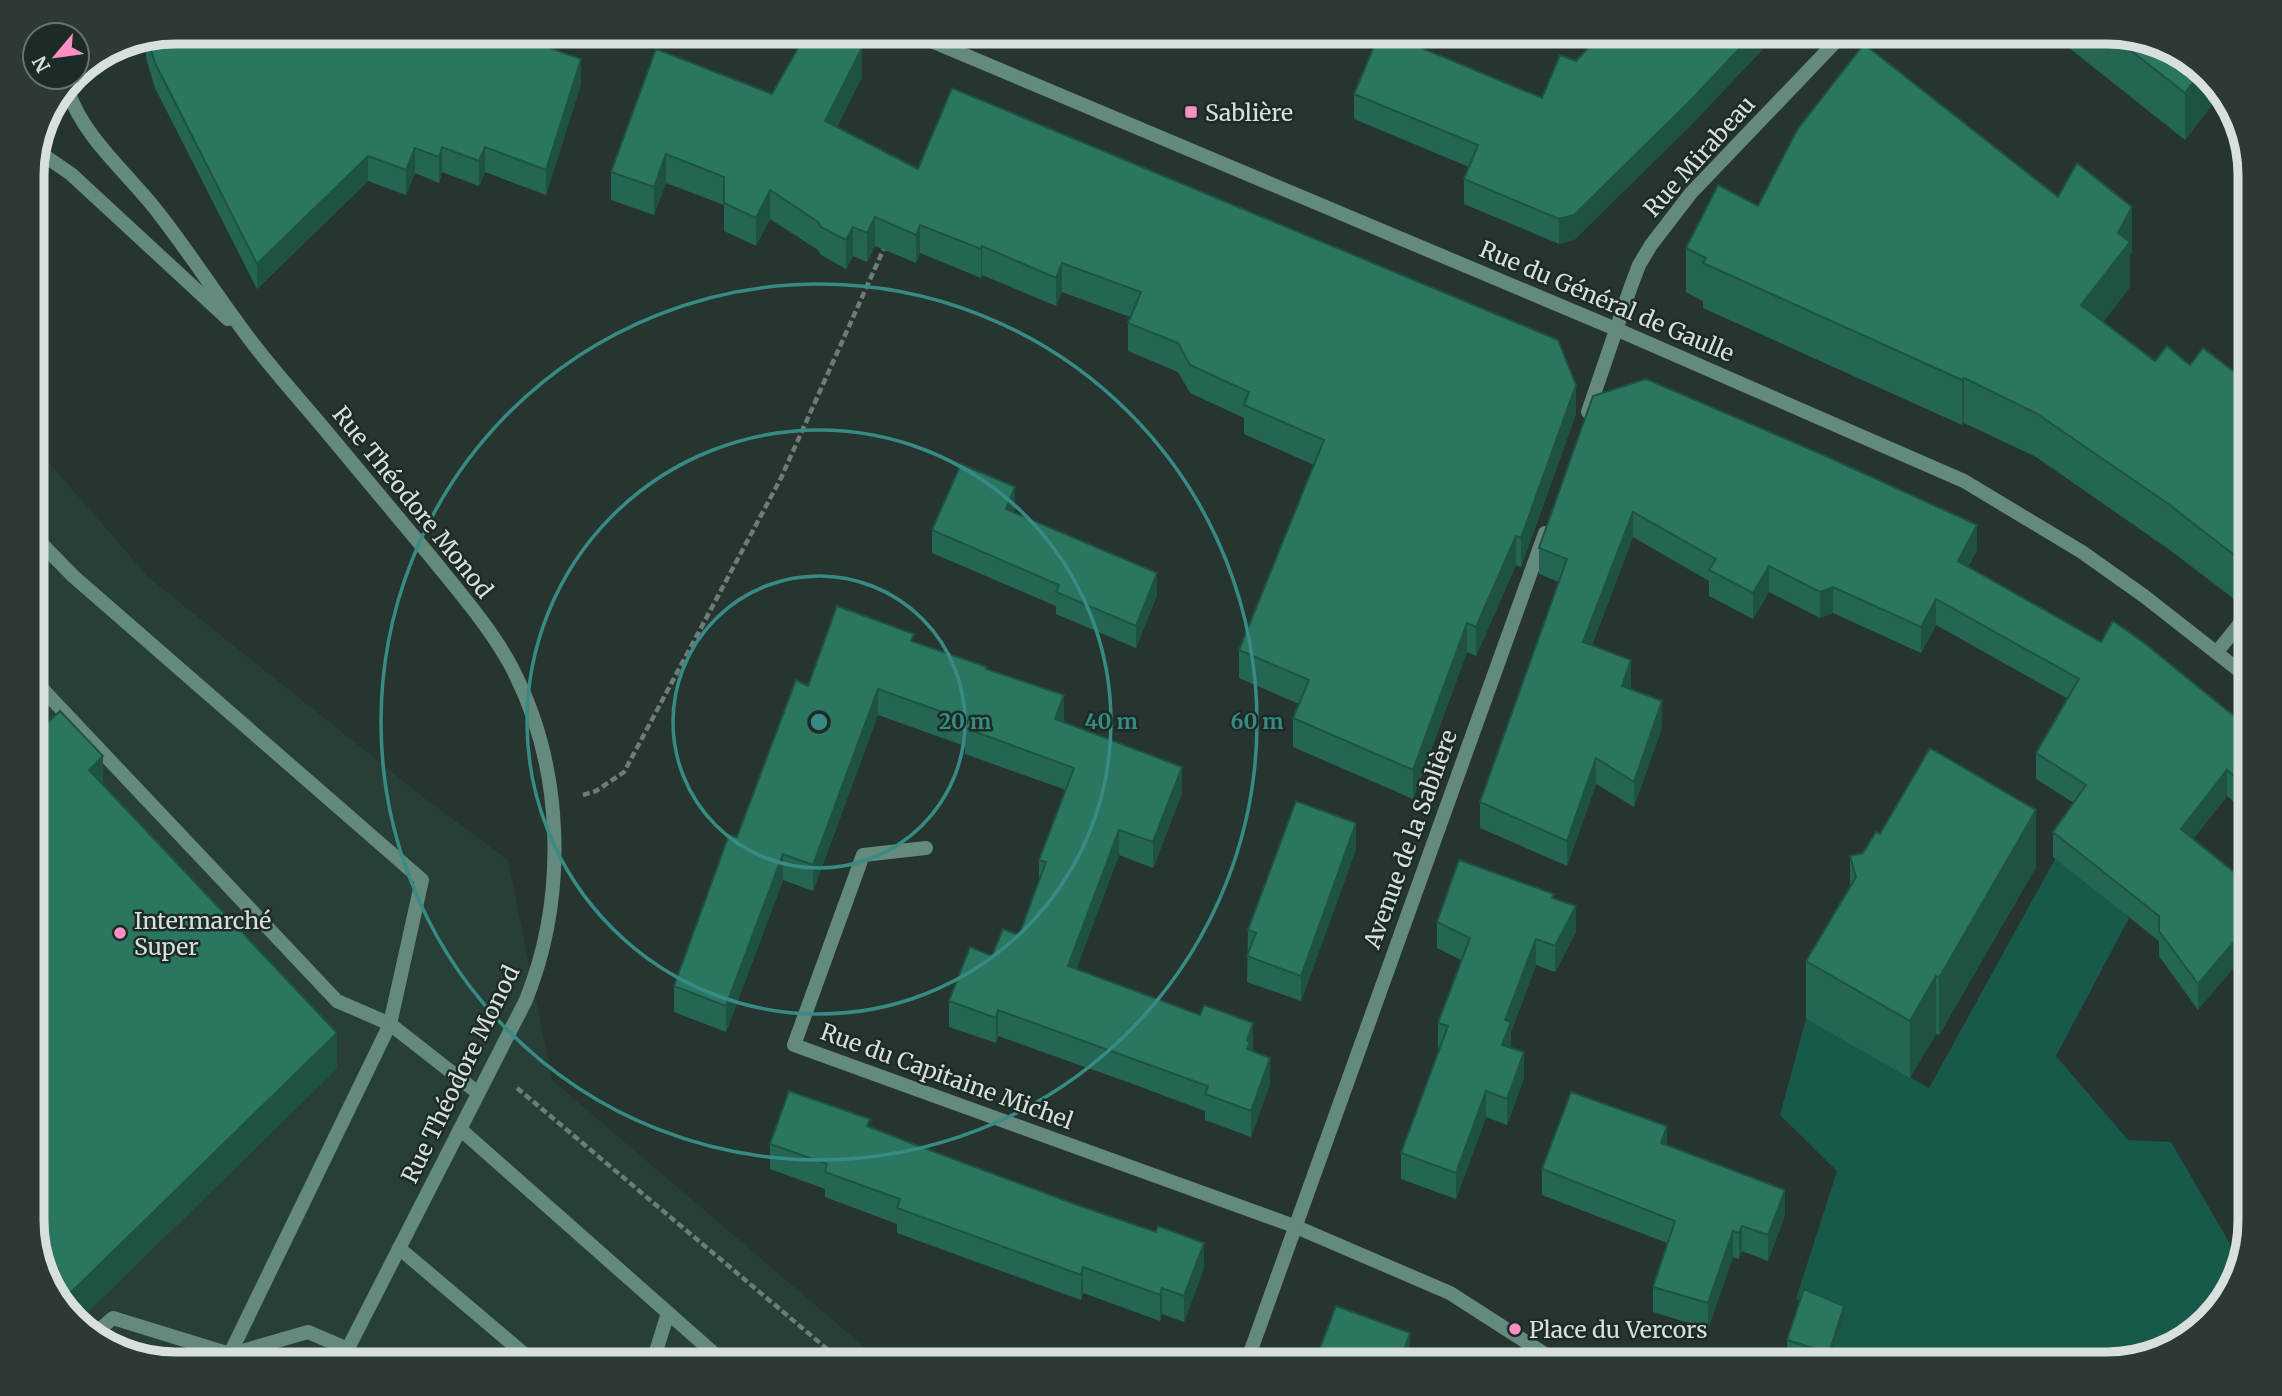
<svg xmlns="http://www.w3.org/2000/svg" width="2282" height="1396" viewBox="0 0 2282 1396" font-family="Merriweather,serif">
<style>
.built{fill:#283f38}
.green{fill:#185a49}
.lines{fill:none;stroke-linecap:round;stroke-linejoin:round}
.path{stroke:#6e7b76;stroke-width:4.5;stroke-dasharray:7 3.5;stroke-linecap:butt}
.service{stroke:#64897d;stroke-width:14}
.minor{stroke:#64897d;stroke-width:14}
.tertiary{stroke:#64897d;stroke-width:14}
.wall{fill:#256553}
.shaded-wall{fill:#1e5344}
.building{fill:#2b7661;stroke:#1e5344;stroke-width:2}
.ring{fill:none;stroke:#378b84;stroke-width:3.5}
.poi-dot{fill:#fc8fc1;stroke:#1d2b26;stroke-width:2.5}
.labels{text-anchor:middle;dominant-baseline:central;stroke-width:5;stroke-linejoin:round;paint-order:stroke}
.poi-label{font-size:23px;fill:#d7e0dc;stroke:#1d2b26;text-anchor:start}
.street-label{font-size:23px;fill:#d7e0dc;stroke:#1d2b26}
.rim{fill:none;stroke:#d7e0dc;stroke-width:9}
.centre{fill:#378b84;stroke:#1d2b26;stroke-width:3.5}
.ring-label{font-size:21px;text-anchor:middle;font-weight:bold;fill:#378b84;stroke:#1d2b26;stroke-width:5;stroke-linejoin:round;paint-order:stroke}
</style>
<rect width="100%" height="100%" fill="#263530"/>
<polygon class="built" points="32,443 148,577 423,797 508,860 552,1080 884,1364 175,1364 103,1345 51,1293 32,1230"/>
<polygon class="green" points="2065,841 2129,918 2056,1056 2128,1140 2171,1142 2240,1261 2235,1279 2203,1322 2179,1345 2108,1364 1830,1364 1844,1319 1796,1299 1837,1171 1780,1115 1806,1019 1929,1088"/>
<g class="lines">
<g class="path">
<polyline points="583,795 596,791 624,772 781,478 885,246"/>
<polyline points="517,1088 845,1364"/>
</g>
<g class="service">
<polyline points="32,534 73,576 422,880 390,1024 337,1001 32,678"/>
<polyline points="2217,652 2249,612"/>
<polyline points="460,1129 726,1364"/>
<polyline points="399,1248 536,1364"/>
<polyline points="93,1335 113,1318 230,1354"/>
<polyline points="197,1364 308,1332 348,1349"/>
<polyline points="225,1364 390,1024 478,1093"/>
<polyline points="652,1364 668,1313"/>
</g>
<g class="minor">
<polyline points="1588,412 1630,289 1639,265 1651,245 1691,193 1845,32"/>
<polyline points="926,848 863,855 794,1045 1294,1226 1450,1293 1551,1358"/>
<polyline points="1246,1364 1545,533"/>
</g>
<g class="tertiary">
<polyline points="910,32 1618,330 1964,481 2082,552 2144,596 2250,679"/>
<path d="M68,90C82,137 131,176 160,215C191,255 218,297 248,337C274,372 304,404 331,437C364,477 398,517 431,557C459,592 490,627 511,666C564,766 568,895 526,1000L340,1364"/>
<polyline points="45,117 61,101 74,77"/>
<polyline points="36,150 71,174 228,319"/>
</g>
</g>
<g class="wall">
<polygon points="175,32 581,84 546,195 485,172 479,186 442,172 439,183 415,173 406,195 368,181 257,289 155,88 146,58 146,37"/>
<polygon points="1603,32 1779,32 1691,125 1574,240 1559,244 1464,204 1464,179 1469,167 1354,119 1354,94 1542,98"/>
<polygon points="2049,32 2107,32 2221,93 2185,140"/>
<polygon points="862,77 837,127 918,169 1576,414 1521,567 1516,565 1476,656 1467,652 1413,799 1293,747 1293,718 1299,704 1239,678 1239,650 1314,465 1244,434 1244,418 1190,393 1178,372 1128,351 1128,323 1130,317 1062,292 1056,306 982,275 981,278 920,253 916,263 875,246 867,262 853,256 846,269 821,255 818,250 770,219 756,246 724,231 724,205 666,183 654,215 611,200 611,172 772,94"/>
<polygon points="2058,197 2132,252 2130,255 2130,287 2103,322 2155,361 2190,365 2250,384 2250,603 2242,605 2167,548 2036,457 1964,423 1962,425 1703,308 1703,301 1686,292 1686,248 1758,206"/>
<polygon points="1593,396 1977,550 1968,567 2250,729 2250,815 2227,796 2193,839 2250,885 2198,1010 2159,956 2159,941 2053,857 2053,832 2074,803 2036,779 2036,753 2068,699 1936,625 1921,653 1833,613 1820,618 1769,592 1753,619 1709,596 1709,581 1633,537 1592,645 1631,686 1630,689 1662,727 1634,807 1596,784 1567,866 1480,828 1480,802 1559,582 1539,574 1539,548"/>
<polygon points="1015,509 1014,512 1157,595 1136,648 1056,614 1056,606 932,553 932,530"/>
<polygon points="914,642 987,670 1064,721 1063,722 1182,793 1153,868 1119,855 1076,969 1253,1049 1252,1051 1270,1084 1251,1137 1205,1120 1205,1111 1133,1084 998,1036 996,1043 949,1027 949,1001 992,956 1019,935 1039,881 1039,860 1066,790 965,754 965,746 878,715 813,891 783,880 726,1032 674,1012 674,986 737,837 808,686"/>
<polygon points="1880,834 2036,867 1939,1035 1936,1034 1910,1078 1806,1019 1806,961 1850,886 1850,856 1863,853"/>
<polygon points="1356,849 1301,1001 1247,982 1248,930"/>
<polygon points="1554,899 1576,932 1555,972 1536,965 1511,1032 1511,1048 1524,1078 1507,1125 1486,1117 1456,1199 1401,1179 1401,1153 1439,1049 1438,1049 1438,1023 1461,960 1437,948 1437,922"/>
<polygon points="870,1127 1204,1268 1184,1322 1162,1314 1160,1321 1083,1293 1081,1300 897,1233 897,1224 825,1197 825,1189 770,1169 770,1144"/>
<polygon points="1667,1145 1785,1215 1768,1261 1742,1251 1739,1259 1733,1257 1708,1329 1653,1312 1653,1287 1667,1243 1542,1195 1542,1169"/>
<polygon points="1844,1319 1830,1364 1823,1364 1787,1353 1787,1340"/>
<polygon points="1316,1359 1410,1359 1408,1364 1316,1364"/>
</g>
<g class="shaded-wall">
<polygon points="1755,32 1779,32 1691,125 1574,240 1559,244 1559,219"/>
<polygon points="862,48 862,77 825,150 825,121"/>
<polygon points="581,59 581,84 546,195 546,170"/>
<polygon points="2201,72 2221,93 2185,140 2185,93"/>
<polygon points="442,147 442,172 439,183 439,157"/>
<polygon points="485,147 485,172 479,186 479,161"/>
<polygon points="415,148 415,173 406,195 406,170"/>
<polygon points="666,154 666,183 654,215 654,187"/>
<polygon points="368,156 368,181 257,289 257,264"/>
<polygon points="770,190 770,219 756,246 756,218"/>
<polygon points="2132,207 2132,252 2130,255 2130,287 2081,350 2081,305"/>
<polygon points="875,217 875,246 867,262 867,233"/>
<polygon points="920,225 920,253 916,263 916,235"/>
<polygon points="853,227 853,256 846,269 846,240"/>
<polygon points="982,246 982,275 981,278 981,249"/>
<polygon points="1062,263 1062,292 1056,306 1056,278"/>
<polygon points="1964,378 1964,423 1962,425 1962,380"/>
<polygon points="1576,385 1576,414 1521,567 1521,538"/>
<polygon points="1015,487 1015,509 1006,531 1006,509"/>
<polygon points="1633,512 1633,537 1583,668 1583,642"/>
<polygon points="1977,525 1977,550 1958,586 1958,561"/>
<polygon points="1516,536 1516,565 1476,656 1476,627"/>
<polygon points="2250,558 2250,602 2242,605 2242,561"/>
<polygon points="1769,566 1769,592 1753,619 1753,593"/>
<polygon points="1157,573 1157,595 1136,648 1136,626"/>
<polygon points="1833,587 1833,613 1820,618 1820,592"/>
<polygon points="1936,599 1936,625 1921,653 1921,627"/>
<polygon points="1467,623 1467,652 1413,799 1413,770"/>
<polygon points="1631,660 1631,686 1622,712 1622,686"/>
<polygon points="878,689 878,715 813,891 813,865"/>
<polygon points="1064,695 1064,721 1055,745 1055,719"/>
<polygon points="1662,701 1662,727 1634,807 1634,782"/>
<polygon points="103,756 103,792 89,770"/>
<polygon points="1596,758 1596,784 1567,866 1567,841"/>
<polygon points="1182,767 1182,793 1153,868 1153,842"/>
<polygon points="2227,770 2227,796 2181,854 2181,829"/>
<polygon points="2036,810 2036,867 1939,1035 1939,978"/>
<polygon points="1356,823 1356,849 1301,1001 1301,976"/>
<polygon points="1119,830 1119,855 1068,992 1068,966"/>
<polygon points="783,854 783,880 726,1032 726,1006"/>
<polygon points="1576,906 1576,932 1555,972 1555,946"/>
<polygon points="2250,923 2250,949 2198,1010 2198,984"/>
<polygon points="1536,939 1536,965 1511,1032 1511,1048 1502,1045 1505,1020"/>
<polygon points="1936,976 1936,1034 1910,1078 1910,1021"/>
<polygon points="998,1010 998,1036 996,1043 996,1018"/>
<polygon points="1253,1023 1253,1049 1250,1056 1247,1075 1247,1040"/>
<polygon points="337,1033 337,1069 79,1321 60,1303"/>
<polygon points="1524,1052 1524,1078 1507,1125 1507,1099"/>
<polygon points="1270,1058 1270,1084 1251,1137 1251,1111"/>
<polygon points="1486,1091 1486,1117 1456,1199 1456,1173"/>
<polygon points="1667,1126 1667,1152 1661,1143"/>
<polygon points="1785,1190 1785,1215 1768,1261 1768,1235"/>
<polygon points="1742,1226 1742,1251 1739,1259 1739,1233"/>
<polygon points="1733,1231 1733,1257 1708,1329 1708,1303"/>
<polygon points="1204,1243 1204,1268 1184,1322 1184,1296"/>
<polygon points="1083,1267 1083,1293 1081,1300 1081,1275"/>
<polygon points="1162,1288 1162,1314 1160,1321 1160,1295"/>
<polygon points="1844,1306 1844,1319 1829,1364 1829,1353"/>
<polygon points="1410,1333 1410,1359 1408,1364 1399,1364"/>
</g>
<g class="building">
<polygon points="175,32 504,32 581,59 546,170 485,147 479,161 442,147 439,157 415,148 406,170 368,156 257,264 155,63 147,37"/>
<polygon points="807,32 818,32 862,48 825,121 918,169 952,88 1558,340 1576,385 1521,538 1516,536 1476,627 1467,623 1413,770 1293,718 1309,680 1239,650 1324,440 1244,405 1249,392 1190,365 1178,343 1128,323 1141,292 1062,263 1056,278 982,246 981,249 920,225 916,235 875,217 867,233 853,227 846,240 821,227 818,222 770,190 756,218 724,203 724,177 666,154 654,187 611,172 656,49 772,94"/>
<polygon points="1380,32 1383,32 1542,98 1560,55 1576,61 1603,32 1755,32 1691,100 1574,215 1559,219 1464,179 1478,145 1354,94"/>
<polygon points="2107,32 2179,51 2201,72 2185,93"/>
<polygon points="1864,44 2058,197 2077,163 2132,207 2118,233 2130,242 2081,305 2155,361 2167,346 2190,365 2203,348 2250,384 2250,558 2242,561 2167,503 2036,413 1964,378 1962,380 1703,263 1706,258 1686,248 1718,185 1758,206 1797,130"/>
<polygon points="1646,379 1830,458 1977,525 1958,561 2101,642 2113,621 2143,642 2250,729 2250,789 2227,770 2181,829 2250,885 2250,923 2198,984 2159,931 2159,916 2053,832 2086,785 2036,753 2079,679 1936,599 1921,627 1833,587 1820,592 1769,566 1753,593 1709,570 1716,559 1633,512 1583,642 1631,660 1622,686 1662,701 1634,782 1596,758 1567,841 1480,802 1567,559 1539,548 1593,396"/>
<polygon points="961,464 1015,487 1006,509 1157,573 1136,626 1056,592 1059,585 932,530"/>
<polygon points="837,606 914,634 911,641 987,667 986,669 1064,695 1055,719 1182,767 1153,842 1119,830 1068,966 1200,1015 1204,1005 1253,1023 1247,1040 1250,1042 1247,1049 1270,1058 1251,1111 1205,1094 1208,1086 1133,1059 998,1010 996,1018 949,1001 970,947 992,956 1003,929 1019,935 1046,862 1039,860 1074,768 965,728 968,721 878,689 813,865 783,854 726,1006 674,986 729,835 737,837 796,680 808,686"/>
<polygon points="32,709 46,724 60,711 103,756 89,770 337,1033 60,1303 51,1293 32,1230"/>
<polygon points="1930,748 2036,810 1939,978 1936,976 1910,1021 1806,961 1856,877 1850,856 1863,853 1876,832 1880,834"/>
<polygon points="1296,801 1356,823 1301,976 1247,956 1256,933 1248,930"/>
<polygon points="1459,860 1554,894 1552,898 1576,906 1555,946 1536,939 1505,1020 1511,1022 1502,1045 1524,1052 1507,1099 1486,1091 1456,1173 1401,1153 1448,1026 1438,1023 1470,938 1437,922"/>
<polygon points="789,1091 870,1119 867,1126 921,1147 1080,1206 1156,1232 1158,1226 1204,1243 1184,1296 1162,1288 1160,1295 1083,1267 1081,1275 897,1208 900,1199 825,1172 827,1164 770,1144"/>
<polygon points="1571,1092 1667,1126 1661,1143 1785,1190 1768,1235 1742,1226 1739,1233 1733,1231 1708,1303 1653,1287 1675,1221 1542,1169"/>
<polygon points="1804,1289 1844,1306 1829,1353 1787,1340"/>
<polygon points="1336,1306 1410,1333 1399,1364 1330,1364 1316,1359"/>
<polygon points="97,1339 112,1348 103,1345"/>
<polygon points="1629,1350 1670,1364 1624,1364"/>
<polygon points="1869,1352 1908,1364 1865,1364"/>
</g>
<g class="ring">
<circle cx="819" cy="722" r="146"/>
<circle cx="819" cy="722" r="292"/>
<circle cx="819" cy="722" r="438"/>
</g>
<g class="poi-dot">
<rect x="1184" y="105" width="14" height="14" rx="3.5"/>
<circle cx="120" cy="933" r="7"/>
<circle cx="1515" cy="1329" r="7"/>
</g>
<g class="labels">
<g class="poi-label">
<text x="1205" y="112">Sablière</text>
<text x="134" y="920">Intermarché<tspan x="134" dy="26">Super</tspan></text>
<text x="1529" y="1329">Place du Vercors</text>
</g>
<g class="street-label">
<text transform="translate(1699 156) rotate(-48)">Rue Mirabeau</text>
<text transform="translate(1607 301) rotate(23)">Rue du Général de Gaulle</text>
<text transform="translate(413 502) rotate(51)">Rue Théodore Monod</text>
<text transform="translate(1410 839) rotate(-70)">Avenue de la Sablière</text>
<text transform="translate(460 1074) rotate(-64)">Rue Théodore Monod</text>
<text transform="translate(947 1076) rotate(20)">Rue du Capitaine Michel</text>
</g>
</g>
<path d="M0 0H2282V1396H0ZM175 44H2107A131 131 0 0 1 2238 175V1221A131 131 0 0 1 2107 1352H175A131 131 0 0 1 44 1221V175A131 131 0 0 1 175 44Z" fill="#2c3935" fill-rule="evenodd"/>
<path class="rim" d="M175 44H2107A131 131 0 0 1 2238 175V1221A131 131 0 0 1 2107 1352H175A131 131 0 0 1 44 1221V175A131 131 0 0 1 175 44Z"/>
<circle cx="819" cy="722" r="10" class="centre"/>
<g class="ring-label">
<text x="965" y="729">20 m</text>
<text x="1111" y="729">40 m</text>
<text x="1257" y="729">60 m</text>
</g>
<g transform="translate(56 56) rotate(241)"><circle r="33" fill="#1d2b26" stroke="#67736f" stroke-width="2"/>
<path d="M0-5L12 26L0 18L-12 26Z" fill="#fc8fc1"/>
<text y="-10" font-size="19" font-weight="bold" text-anchor="middle" fill="#d7e0dc">N</text>
</g>
</svg>
